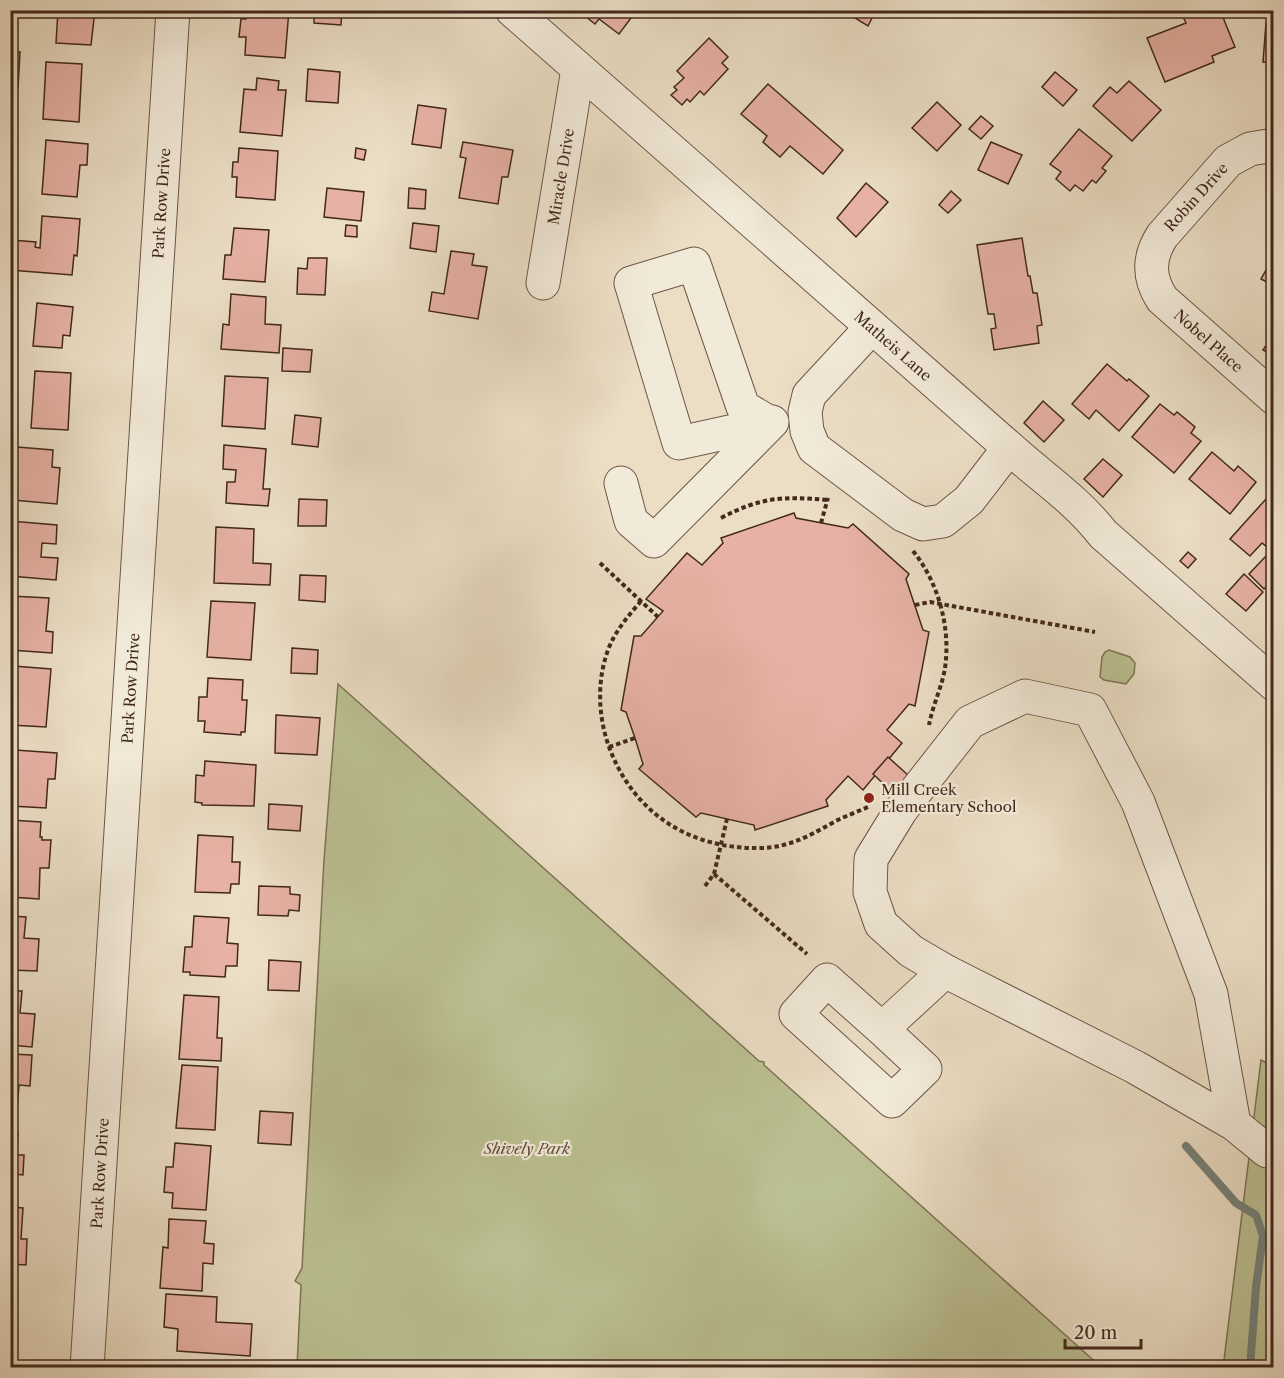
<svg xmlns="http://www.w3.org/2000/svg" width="1284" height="1378" viewBox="0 0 1284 1378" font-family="'Libre Caslon Text',serif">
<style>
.green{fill:#bbc092;stroke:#7f7457;stroke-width:1.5}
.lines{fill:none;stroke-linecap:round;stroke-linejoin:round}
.stream{stroke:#76817a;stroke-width:8}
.building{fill:#e7b2a5;stroke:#43281c;stroke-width:1.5}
.minor-casing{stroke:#6d5646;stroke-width:35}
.path{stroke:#43281c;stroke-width:4;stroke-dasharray:4.5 3;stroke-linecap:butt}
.minor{stroke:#f2ead9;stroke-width:33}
.poi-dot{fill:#8f2418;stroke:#f2ead9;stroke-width:2}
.labels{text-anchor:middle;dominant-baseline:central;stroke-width:4.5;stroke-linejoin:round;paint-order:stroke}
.street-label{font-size:15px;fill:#43281c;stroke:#f2ead9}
.poi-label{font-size:15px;fill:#43281c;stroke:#f2ead9;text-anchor:start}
.park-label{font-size:15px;font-style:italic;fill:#614e3a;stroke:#f2ead9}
</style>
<rect width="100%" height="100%" fill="#ebdec5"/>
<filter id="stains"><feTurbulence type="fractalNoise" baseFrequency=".00333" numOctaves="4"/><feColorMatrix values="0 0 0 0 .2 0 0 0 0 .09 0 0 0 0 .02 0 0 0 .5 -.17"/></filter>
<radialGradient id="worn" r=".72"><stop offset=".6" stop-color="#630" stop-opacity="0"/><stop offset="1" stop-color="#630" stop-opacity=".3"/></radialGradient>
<g class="green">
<polygon points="1109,650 1130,657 1135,663 1134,674 1126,684 1104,680 1100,677 1102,657 1105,652"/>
<polygon points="338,684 759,1061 764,1062 764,1065 1101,1367 297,1367 301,1285 295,1281 302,1268 324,860"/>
<polygon points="1261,1060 1274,1067 1273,1367 1223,1368"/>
</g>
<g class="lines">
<polyline class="stream" points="1186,1146 1236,1203 1256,1215 1263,1236 1256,1287 1250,1368"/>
</g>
<g class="building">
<polygon points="58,10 95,10 91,45 56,43"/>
<polygon points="247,10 289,10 285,58 245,55 246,37 239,37 241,19 246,19"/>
<polygon points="314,10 342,10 341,25 314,23"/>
<polygon points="588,10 637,10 619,34 599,19 595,24 585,16"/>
<polygon points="730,10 745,10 738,18"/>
<polygon points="842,10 872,10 875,12 868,26"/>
<polygon points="1180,10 1220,10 1235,47 1212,56 1214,62 1165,82 1147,38 1186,23"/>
<polygon points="1266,23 1274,24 1274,63 1263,62"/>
<polygon points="709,38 728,57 722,63 728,69 704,95 700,91 690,102 687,99 682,105 671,95 677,90 674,87 684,78 677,71"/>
<polygon points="10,52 20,52 18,88 10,87"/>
<polygon points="46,62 82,64 79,122 43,119"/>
<polygon points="308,69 340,72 338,103 306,101"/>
<polygon points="1055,72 1077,90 1063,106 1042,87"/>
<polygon points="257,78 279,81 278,90 286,90 282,136 240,132 244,89 256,90"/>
<polygon points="1129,81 1161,110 1132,141 1093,106 1110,87 1117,93"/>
<polygon points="768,84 843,150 823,174 790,146 780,157 763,142 767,136 741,114"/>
<polygon points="937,102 961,125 937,151 912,128"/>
<polygon points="418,105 446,109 441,148 412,144"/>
<polygon points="981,116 993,126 981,139 969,129"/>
<polygon points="1079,129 1112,156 1102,168 1106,171 1096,183 1092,180 1083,191 1075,185 1070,191 1056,179 1061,172 1050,164"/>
<polygon points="46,140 88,144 87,165 80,165 77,197 42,194"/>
<polygon points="463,142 513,150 508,177 502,177 498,204 459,198 466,158 460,157"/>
<polygon points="991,142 1022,155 1008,184 978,170"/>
<polygon points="239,148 278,151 275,200 236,197 237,177 232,177 233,162 238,162"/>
<polygon points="356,148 366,150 364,160 355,158"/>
<polygon points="866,183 888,202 856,237 837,218"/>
<polygon points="327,188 364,192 361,221 324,217"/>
<polygon points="409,188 426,190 425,209 408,208"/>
<polygon points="951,191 961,200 948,213 939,205"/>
<polygon points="42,216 80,219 77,256 74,255 72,275 10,270 12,240 36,242 35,247 40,248"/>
<polygon points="413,223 439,226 436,252 410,248"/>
<polygon points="346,225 357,226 357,237 345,236"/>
<polygon points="234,228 269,230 265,282 223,279 225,255 231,255"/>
<polygon points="1022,238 1028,276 1030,276 1033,293 1037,293 1042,325 1037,326 1039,343 994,350 991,329 996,328 994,314 988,314 977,245"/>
<polygon points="451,251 474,254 472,265 487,267 478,319 429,311 432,292 444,294"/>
<polygon points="1274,256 1274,286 1261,279"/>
<polygon points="308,258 327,258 325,295 297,294 298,268 307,269"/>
<polygon points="231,294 266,297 265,324 281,325 279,353 221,349 223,324 229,325"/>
<polygon points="37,303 73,307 70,336 63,335 62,348 33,346"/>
<polygon points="1269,341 1274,344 1272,355 1263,350"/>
<polygon points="283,348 312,350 310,372 282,371"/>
<polygon points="1107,364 1127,381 1129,379 1149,396 1119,431 1096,410 1089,419 1072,404"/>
<polygon points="35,371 71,373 68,430 31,428"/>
<polygon points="225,376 268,378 265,429 222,426"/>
<polygon points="1043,401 1064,420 1044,442 1024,423"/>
<polygon points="1160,404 1174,415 1177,412 1195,427 1191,433 1201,441 1174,473 1132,437"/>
<polygon points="295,415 321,418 318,447 292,444"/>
<polygon points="224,445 266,449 263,489 270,489 268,506 226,503 227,482 235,482 236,470 223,469"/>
<polygon points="17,447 53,450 52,467 60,468 57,504 13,500"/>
<polygon points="1212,452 1234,471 1238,466 1256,482 1230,514 1189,479"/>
<polygon points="1103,459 1122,475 1103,497 1084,479"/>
<polygon points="299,499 327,500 326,526 298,526"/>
<polygon points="1266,499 1274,506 1274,553 1262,543 1250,556 1230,539"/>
<polygon points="794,513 796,518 848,528 853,524 909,574 906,579 923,630 929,632 915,706 909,704 887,730 902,743 863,790 848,776 826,800 828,806 755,830 754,825 701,813 696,817 639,769 643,764 635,738 626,712 621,710 634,636 641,636 663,611 646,599 687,553 702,565 723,543 721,538"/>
<polygon points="10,521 57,525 56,544 42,543 41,557 58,558 56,580 10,576"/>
<polygon points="216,527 254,529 253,563 271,564 270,585 214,583"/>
<polygon points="1188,552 1196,559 1188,568 1180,561"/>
<polygon points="1266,556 1274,563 1274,580 1264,589 1249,574"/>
<polygon points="1244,574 1263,592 1246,611 1226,594"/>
<polygon points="300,575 326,576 325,602 299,600"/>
<polygon points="10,596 49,598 46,631 53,632 52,653 10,650"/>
<polygon points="211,601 255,603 251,660 207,657"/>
<polygon points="292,648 318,650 317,674 291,673"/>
<polygon points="13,666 51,669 46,727 10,725"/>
<polygon points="208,678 243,680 242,700 247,700 245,732 241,732 241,735 204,732 205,721 198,721 199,697 207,697"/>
<polygon points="276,715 320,718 317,755 275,753"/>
<polygon points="15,750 57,753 55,779 48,779 46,808 11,806"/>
<polygon points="888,757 909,776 894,794 873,774"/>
<polygon points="205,761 256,765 254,806 202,805 202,803 195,802 196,775 204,776"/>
<polygon points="269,804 302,806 300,831 268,829"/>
<polygon points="10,820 41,822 40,837 42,837 42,840 51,840 49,868 40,868 39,899 10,897"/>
<polygon points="198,835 233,837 232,862 240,862 239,884 231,884 230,893 195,892"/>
<polygon points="259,886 290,887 290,894 300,895 299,911 289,910 288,916 258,915"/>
<polygon points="10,916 26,917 24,938 39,939 37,971 10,970"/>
<polygon points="194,916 229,918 227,943 238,944 237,966 226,966 225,977 190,975 190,972 183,972 185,947 192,947"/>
<polygon points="269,960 301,962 299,991 268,990"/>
<polygon points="10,991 22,991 20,1013 35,1014 32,1047 10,1045"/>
<polygon points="184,995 219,997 217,1038 222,1038 221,1061 179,1059"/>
<polygon points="10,1054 32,1055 30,1086 19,1085 16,1123 10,1123"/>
<polygon points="182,1065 218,1067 215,1130 176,1128"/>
<polygon points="260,1111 293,1113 291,1145 258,1143"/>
<polygon points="10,1132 18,1132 17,1155 24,1155 23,1175 15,1174 15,1179 17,1179 15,1201 10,1200"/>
<polygon points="175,1143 211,1146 206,1210 172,1208 173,1193 164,1192 166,1167 173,1167"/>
<polygon points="10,1207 23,1208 21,1239 27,1239 26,1265 10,1264"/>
<polygon points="169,1219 206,1221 204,1243 214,1244 213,1264 203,1263 202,1291 160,1288 163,1247 168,1248"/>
<polygon points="10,1285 16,1286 13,1345 10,1345"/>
<polygon points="166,1294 217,1297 216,1322 252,1324 250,1356 177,1351 178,1329 164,1327"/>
</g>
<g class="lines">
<g class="minor-casing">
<g id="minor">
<path id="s1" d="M512,10L1021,458C1049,482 1080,504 1103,534L1274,684"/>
<path id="s2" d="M1274,145L1250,149L1228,161L1162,236C1148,258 1148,277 1162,299L1274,398"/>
<polygon points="694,264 743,407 770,423 679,443 631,283"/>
<path id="s3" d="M543,283L578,69"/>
<polyline points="872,327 809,395 805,412 807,431 814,448 903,515 923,524 943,521 969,500 1009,448"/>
<polyline points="621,483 631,521 654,541 772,422"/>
<polyline points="882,1029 925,1069 892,1101 796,1014 827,980 882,1029 945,971"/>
<polyline points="1234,1124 1211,994 1138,802 1090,710 1025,696 970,722 901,810 871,859 870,892 881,924 911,951 945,971 1135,1067 1234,1124 1267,1151 1274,1152"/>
<path id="s4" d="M87,1368L173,10"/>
</g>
</g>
<g class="path">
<path d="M721,518C761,497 783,496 827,500"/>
<polyline points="821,523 828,498"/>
<path d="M913,551C938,582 951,627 945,668C942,687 933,704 929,725"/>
<polyline points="600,563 658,617"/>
<path d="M641,601C629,615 615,631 608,650C597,680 598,714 608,744C632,813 690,850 762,848C790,847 811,835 834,822C845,816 857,812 868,807"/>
<polyline points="915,605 930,602 1095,632"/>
<polyline points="609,747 635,738"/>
<polyline points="714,874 807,954"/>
<polyline points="705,886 714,874 727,819"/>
</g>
<use href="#minor" class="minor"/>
</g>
<circle class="poi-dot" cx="869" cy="798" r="6"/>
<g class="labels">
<g class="street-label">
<text stroke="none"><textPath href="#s3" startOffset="108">Miracle Drive</textPath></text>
<text transform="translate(1196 197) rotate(-48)">Robin Drive</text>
<text stroke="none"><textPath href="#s4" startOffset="1167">Park Row Drive</textPath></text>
<text stroke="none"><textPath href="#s2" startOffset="279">Nobel Place</textPath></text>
<text stroke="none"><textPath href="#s1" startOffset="508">Matheis Lane</textPath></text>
<text stroke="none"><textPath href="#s4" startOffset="681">Park Row Drive</textPath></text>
<text stroke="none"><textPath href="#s4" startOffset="195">Park Row Drive</textPath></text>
</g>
<g class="poi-label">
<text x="881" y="789">Mill Creek<tspan x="881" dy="17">Elementary School</tspan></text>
</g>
<g class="park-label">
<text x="527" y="1148">Shively Park</text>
</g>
</g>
<rect width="1284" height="1378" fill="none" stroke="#ebdec5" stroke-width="36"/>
<rect x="12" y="12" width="1260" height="1354" fill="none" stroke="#43281c" stroke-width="3"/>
<rect x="18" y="18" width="1248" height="1342" fill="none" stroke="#43281c" stroke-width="1.5"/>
<path d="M1065 1339v9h76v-9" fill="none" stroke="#43281c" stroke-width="3"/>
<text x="1074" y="1339" font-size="18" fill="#43281c" stroke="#f2ead9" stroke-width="4.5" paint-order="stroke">20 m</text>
<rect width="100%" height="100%" filter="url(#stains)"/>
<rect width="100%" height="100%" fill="url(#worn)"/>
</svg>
